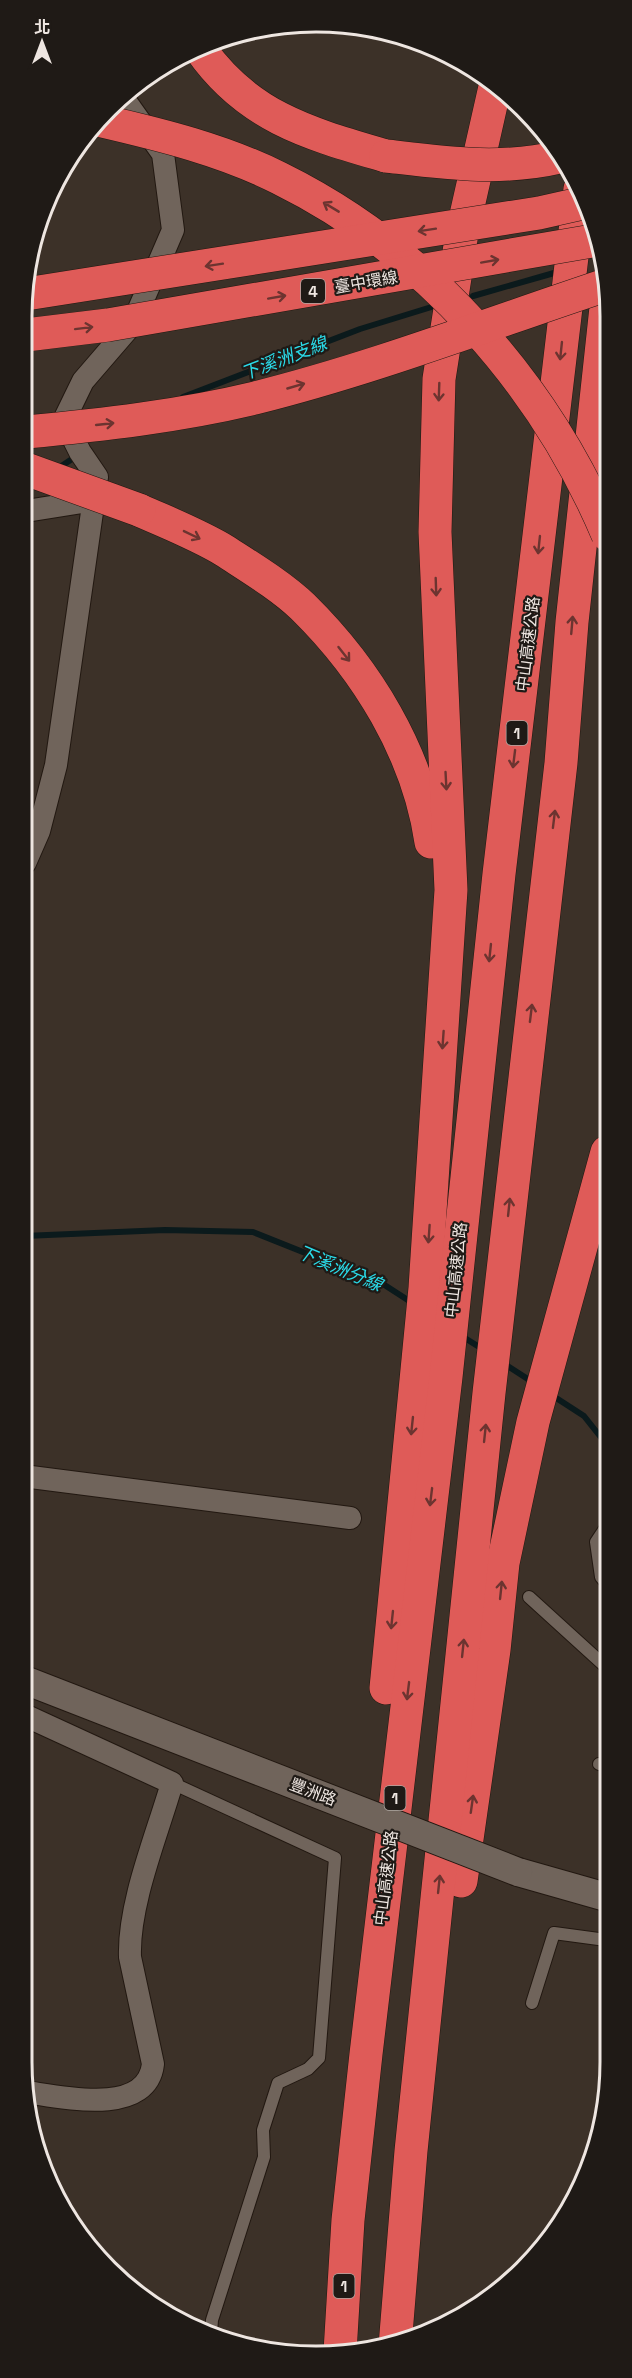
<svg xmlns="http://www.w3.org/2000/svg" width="632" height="2378" viewBox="0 0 632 2378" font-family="'Space Grotesk','Noto Sans TC',sans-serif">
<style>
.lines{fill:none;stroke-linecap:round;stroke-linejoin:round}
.stream{stroke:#0b1a1c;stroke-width:6}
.service-casing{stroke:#221811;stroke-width:14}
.minor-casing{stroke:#221811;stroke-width:24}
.tertiary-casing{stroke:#221811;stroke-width:30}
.motorway-casing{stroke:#221811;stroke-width:34}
.service{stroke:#70645b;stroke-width:12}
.minor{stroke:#70645b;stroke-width:22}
.tertiary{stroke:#70645b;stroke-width:28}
.motorway{stroke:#df5b58;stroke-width:33}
.tertiary-bridge-casing{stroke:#221811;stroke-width:30;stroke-linecap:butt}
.motorway-bridge-casing{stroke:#221811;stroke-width:34;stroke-linecap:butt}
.tertiary-bridge{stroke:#70645b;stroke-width:28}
.motorway-bridge{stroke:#df5b58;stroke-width:33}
.oneway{stroke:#6c3430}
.labels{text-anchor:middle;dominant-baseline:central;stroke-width:4.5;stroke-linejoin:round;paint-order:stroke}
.shield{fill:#1f1a16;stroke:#b0a9a4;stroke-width:1.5}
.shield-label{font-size:15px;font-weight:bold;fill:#eee6e1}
.street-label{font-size:16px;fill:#eee6e1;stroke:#1f1a16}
.water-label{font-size:18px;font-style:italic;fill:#2adbe9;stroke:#1f1a16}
.rim{fill:none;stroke:#eee6e1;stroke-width:3}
</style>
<rect width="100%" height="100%" fill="#3c3128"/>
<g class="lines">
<g class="stream">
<polyline points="473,296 554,273"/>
<polyline points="183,397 360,329 438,305"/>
<polyline points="57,469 78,455"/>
<polyline points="24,1236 165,1230 253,1232 383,1284 414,1304"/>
<polyline points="460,1335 484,1350"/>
<polyline points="503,1363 534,1383"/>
<polyline points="550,1394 584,1416 607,1445"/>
</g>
<g class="service-casing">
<g id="service">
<polyline points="606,1583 601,1577 596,1542 606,1527"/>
<polyline points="529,1597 606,1667"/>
<polyline points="599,1764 606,1765"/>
<polyline points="172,1783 335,1858 319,2058 308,2069 278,2083 263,2130 264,2157 212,2320 211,2333"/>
<polyline points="532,2003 554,1933 606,1940"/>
</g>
</g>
<g class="minor-casing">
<g id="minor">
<polyline points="26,511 95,500"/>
<polyline points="25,863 39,831 56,765 97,477 80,452 64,420 83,381 133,323 173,230 163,154 124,99"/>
<polyline points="23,1476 350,1518"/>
<path d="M22,1714L172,1783C157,1835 128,1904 130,1957L153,2064C147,2117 61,2097 27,2092"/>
</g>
</g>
<g class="tertiary-casing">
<polyline id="tertiary" points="518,1872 606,1897"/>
</g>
<g class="motorway-casing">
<g id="motorway">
<path d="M201,50C249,118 311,134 386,156"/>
<path d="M139,510C168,523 199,535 225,551C251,568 281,586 303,607C367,670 418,753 431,842"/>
<polyline points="386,1688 425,1288 451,890 435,532 439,379 462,233 495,87"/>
<polyline points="461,1881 494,1650 503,1563 533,1422 607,1152"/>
<polyline points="395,2346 411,2151 489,1393 561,763 572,622 608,289"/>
<polyline points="340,2352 348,2220 366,2054 446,1377 499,874 580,189"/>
</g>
</g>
<use href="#service" class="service"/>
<use href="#minor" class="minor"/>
<use href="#tertiary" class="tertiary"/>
<use href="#motorway" class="motorway"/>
<g class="tertiary-bridge-casing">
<polyline id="tertiary-bridge" points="22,1679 518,1872"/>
</g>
<g class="motorway-bridge-casing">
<g id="motorway-bridge">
<path d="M102,121C162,135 223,150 279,178C427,251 544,383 608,535"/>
<path d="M386,156C446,163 500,171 560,157"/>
<polyline points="26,294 539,213 588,202"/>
<polyline points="26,335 108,325 598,240"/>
<path d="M26,432C102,425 180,416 255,398C375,368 491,323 609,284"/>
<polyline points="26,469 139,510"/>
</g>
</g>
<use href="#tertiary-bridge" class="tertiary-bridge"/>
<use href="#motorway-bridge" class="motorway-bridge"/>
</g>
<defs><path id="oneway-shaft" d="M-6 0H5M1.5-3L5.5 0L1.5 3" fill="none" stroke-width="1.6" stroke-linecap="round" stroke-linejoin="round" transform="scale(1.5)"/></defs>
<g class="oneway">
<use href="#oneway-shaft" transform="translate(331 207) rotate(-149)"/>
<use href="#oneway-shaft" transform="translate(427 230) rotate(171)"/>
<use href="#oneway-shaft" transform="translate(490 261) rotate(-10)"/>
<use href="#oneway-shaft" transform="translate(214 265) rotate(171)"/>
<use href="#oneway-shaft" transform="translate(277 297) rotate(-10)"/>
<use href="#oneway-shaft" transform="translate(84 328) rotate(-7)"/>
<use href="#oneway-shaft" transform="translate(561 351) rotate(96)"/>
<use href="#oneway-shaft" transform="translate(296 386) rotate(-16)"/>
<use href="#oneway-shaft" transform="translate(439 392) rotate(92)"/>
<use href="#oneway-shaft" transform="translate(105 424) rotate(-6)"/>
<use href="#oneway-shaft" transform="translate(192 535) rotate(26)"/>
<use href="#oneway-shaft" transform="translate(539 545) rotate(96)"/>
<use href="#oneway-shaft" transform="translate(436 587) rotate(88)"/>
<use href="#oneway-shaft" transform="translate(572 625) rotate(-85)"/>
<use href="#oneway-shaft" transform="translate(344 654) rotate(52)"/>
<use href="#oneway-shaft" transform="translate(514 759) rotate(97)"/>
<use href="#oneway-shaft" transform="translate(446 781) rotate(87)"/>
<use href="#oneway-shaft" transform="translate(554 819) rotate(-83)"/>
<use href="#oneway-shaft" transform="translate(490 953) rotate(96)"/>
<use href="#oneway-shaft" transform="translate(531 1013) rotate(-83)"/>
<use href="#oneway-shaft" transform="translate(443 1040) rotate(94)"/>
<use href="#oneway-shaft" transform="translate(509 1207) rotate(-84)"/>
<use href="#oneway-shaft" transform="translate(429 1234) rotate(94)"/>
<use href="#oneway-shaft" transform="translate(412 1426) rotate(96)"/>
<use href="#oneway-shaft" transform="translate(485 1433) rotate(-84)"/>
<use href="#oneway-shaft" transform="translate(431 1497) rotate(97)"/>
<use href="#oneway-shaft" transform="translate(501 1590) rotate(-84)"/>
<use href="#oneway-shaft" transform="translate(392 1620) rotate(96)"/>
<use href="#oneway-shaft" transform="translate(463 1648) rotate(-84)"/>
<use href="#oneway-shaft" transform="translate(408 1691) rotate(97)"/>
<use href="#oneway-shaft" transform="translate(472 1804) rotate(-82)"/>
<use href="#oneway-shaft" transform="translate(439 1884) rotate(-84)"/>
</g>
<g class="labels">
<g class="shield">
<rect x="301" y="279" width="24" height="24" rx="4.5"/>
<rect x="506.5" y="721" width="21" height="24" rx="4.5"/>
<rect x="384.5" y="1786" width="21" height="24" rx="4.5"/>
<rect x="333.5" y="2274" width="21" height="24" rx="4.5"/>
</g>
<g class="shield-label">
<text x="313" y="291">4</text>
<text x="517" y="733">1</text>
<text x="395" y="1798">1</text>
<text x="344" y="2286">1</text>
</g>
<g class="street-label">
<text transform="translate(366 282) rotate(-10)">臺中環線</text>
<text transform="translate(528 644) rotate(-83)">中山高速公路</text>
<text transform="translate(456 1270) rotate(-84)">中山高速公路</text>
<text transform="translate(313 1792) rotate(21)">豐洲路</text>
<text transform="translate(386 1878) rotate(-83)">中山高速公路</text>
</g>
<g class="water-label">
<text transform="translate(284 358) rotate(-21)">下溪洲支線</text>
<text transform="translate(340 1268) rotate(23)">下溪洲分線</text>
</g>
</g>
<path d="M0 0H632V2378H0ZM316 32H316A284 284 0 0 1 600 316V2062A284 284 0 0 1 316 2346H316A284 284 0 0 1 32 2062V316A284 284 0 0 1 316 32Z" fill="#1f1a16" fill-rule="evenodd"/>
<path class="rim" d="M316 32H316A284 284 0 0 1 600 316V2062A284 284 0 0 1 316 2346H316A284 284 0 0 1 32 2062V316A284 284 0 0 1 316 32Z"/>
<g transform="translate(42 42)" stroke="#1f1a16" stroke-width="4.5" paint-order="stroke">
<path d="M0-4.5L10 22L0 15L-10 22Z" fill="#eee6e1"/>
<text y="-9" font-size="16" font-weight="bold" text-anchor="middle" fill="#eee6e1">北</text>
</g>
</svg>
